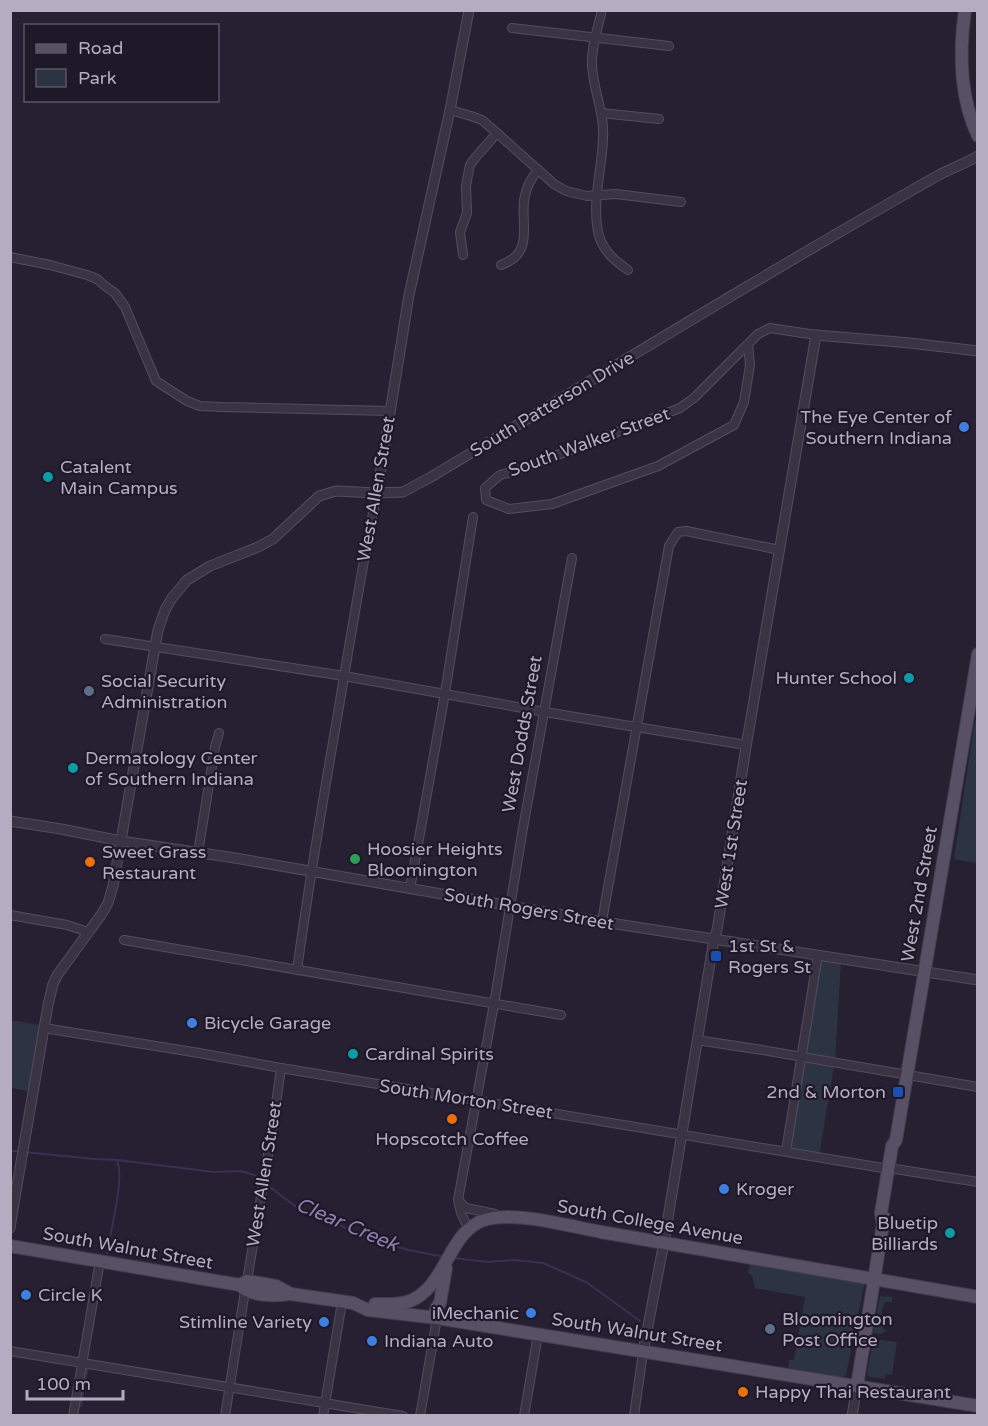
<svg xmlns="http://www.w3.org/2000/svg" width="988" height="1426" viewBox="0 0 988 1426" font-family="'Varela Round',sans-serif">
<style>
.green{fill:#2c3443}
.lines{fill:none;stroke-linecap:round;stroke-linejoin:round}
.stream{stroke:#3d2f54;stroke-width:2}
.minor-casing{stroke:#554d5f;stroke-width:10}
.tertiary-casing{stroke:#554d5f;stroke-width:11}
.primary-casing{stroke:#433c4e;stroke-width:14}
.minor{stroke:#3a3344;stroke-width:8}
.tertiary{stroke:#3a3344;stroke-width:9}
.primary{stroke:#585064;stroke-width:12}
.shop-dot{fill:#3f7fe0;stroke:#1f1828;stroke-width:2}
.culture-dot{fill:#0f9aa8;stroke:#1f1828;stroke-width:2}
.service-dot{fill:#5c6f8a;stroke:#1f1828;stroke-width:2}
.leisure-dot{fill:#2e9e5b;stroke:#1f1828;stroke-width:2}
.food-dot{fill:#e8710a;stroke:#1f1828;stroke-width:2}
.transit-dot{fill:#1a4fb4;stroke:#1f1828;stroke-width:2}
.labels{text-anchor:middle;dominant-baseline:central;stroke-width:4.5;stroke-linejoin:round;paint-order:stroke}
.street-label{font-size:18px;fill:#b5acc1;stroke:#1f1828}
.poi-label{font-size:18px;fill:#b5acc1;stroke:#1f1828;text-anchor:start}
.water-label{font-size:20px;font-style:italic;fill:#907ead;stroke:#1f1828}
</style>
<rect width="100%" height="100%" fill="#272033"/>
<g class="green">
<polygon points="975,720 978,721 977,863 954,859"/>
<polygon points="818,957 841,961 835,1060 818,1162 785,1156"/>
<polygon points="10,1020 40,1025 28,1091 11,1088"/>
<polygon points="750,1263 865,1280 846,1375 840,1379 789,1370 788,1366 789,1360 794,1360 805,1297 755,1288 752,1275 748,1273"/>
<polygon points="880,1296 892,1297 892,1302 885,1302 884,1306 882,1307 882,1318 885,1318 883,1329 887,1330 881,1334 873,1333"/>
<polygon points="873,1339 897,1342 892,1375 886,1374 885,1379 870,1377 867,1375"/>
</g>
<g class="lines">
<g class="stream">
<polyline points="10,1151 19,1151"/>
<polyline points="24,1152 94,1159 117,1160 214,1172 241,1171 254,1175 261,1181"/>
<polyline points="266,1184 295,1206 360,1234 408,1250 445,1257"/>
<path d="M107,1253C110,1233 125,1177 117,1161"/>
<polyline points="453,1258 488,1262 514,1260 543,1263 586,1282 640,1321"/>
<polyline points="81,1406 87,1370"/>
</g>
<g class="minor-casing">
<g id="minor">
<path d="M602,10C598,28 591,47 592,65C593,90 605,114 603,139C602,170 591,204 599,236C604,252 615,261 628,270"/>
<polyline points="512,28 669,46"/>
<polyline points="450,110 471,116 482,120 497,133 554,184 566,191 587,196 616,194 681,202"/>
<polyline points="601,113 659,119"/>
<polyline points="463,255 460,232 467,213 466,186 468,175 470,165 475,158 497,133"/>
<polyline points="10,257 50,265 87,275 97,279 105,286 115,293 125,307 156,381 187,401 200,406 221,407 389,411"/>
<path d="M501,265C534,253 521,227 524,200C526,188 530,179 538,170"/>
<polyline points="748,344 750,365 744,402 734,425 658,466 552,504 509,509 486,500 485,488 500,475 518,470 680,408 694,398 758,334 770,328 816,335"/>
<polyline points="105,639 344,676 551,713 746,745"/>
<polyline points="198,853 215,747 219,733"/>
<polyline points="410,889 445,693 473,517"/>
<polyline points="10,915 67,925 88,932"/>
<polyline points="602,921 669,546 678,532 686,531 780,550"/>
<polyline points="124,940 561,1015"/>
<path d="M297,970C309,884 323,799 338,713C350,640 362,566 377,493"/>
<polyline points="44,1028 199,1053 281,1068 889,1169"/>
<polyline points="697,1040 756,1049 978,1087"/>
<polyline points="786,1151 818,955"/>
<polyline points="895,1169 978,1182"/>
<polyline points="459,1201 466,1208 495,1214"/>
<polyline points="468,1228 461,1213 458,1200 494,1004 523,828 572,558"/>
<polyline points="247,1281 274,1118 281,1068"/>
<polyline points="10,1351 403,1416"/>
<polyline points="73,1416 100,1261"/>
<polyline points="225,1416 245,1291"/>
<polyline points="323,1416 342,1302"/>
<polyline points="420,1416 437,1318"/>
<polyline points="524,1416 537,1340 536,1334"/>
<polyline points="634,1416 643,1352"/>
</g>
</g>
<g class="tertiary-casing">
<g id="tertiary">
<polyline points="377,493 409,295 450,110 469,10"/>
<polyline points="10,821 61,829 121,841 235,858 597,921 978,980"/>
<path d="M10,1228L13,1209L48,1005L53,984L58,974L101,915L108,903L113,886L158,630L165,610L172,598L187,580L210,566L258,547L273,539L319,496L336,491L377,493L403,492L431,477C599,376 766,273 937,176C950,169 964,164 978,156"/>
<polyline points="643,1352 664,1242 714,939 717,930 747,741 816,335 910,343 978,351"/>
<polyline points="852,1416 857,1386"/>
</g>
</g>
<g class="primary-casing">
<g id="primary">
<path d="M965,10C959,52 960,98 978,136"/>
<polyline points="883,1224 881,1213 892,1146 896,1140 968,715 978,654"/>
<path d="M10,1246L240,1285C251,1297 274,1296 290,1294"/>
<polyline points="240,1285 247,1281 276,1286 291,1294 353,1303 368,1310 437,1318 978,1406"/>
<path d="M375,1304C386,1304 397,1305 407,1302C448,1289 447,1228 488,1219C519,1212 569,1226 601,1232L978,1297"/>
<path d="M437,1318C434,1314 436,1307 440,1303L446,1268"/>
<polyline points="857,1386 883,1224 886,1219"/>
</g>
</g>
<use href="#minor" class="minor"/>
<use href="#tertiary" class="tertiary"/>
<use href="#primary" class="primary"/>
</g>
<g class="shop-dot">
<circle cx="964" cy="427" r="6"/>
<circle cx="192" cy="1023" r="6"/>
<circle cx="724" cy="1189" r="6"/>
<circle cx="26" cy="1295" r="6"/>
<circle cx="531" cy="1313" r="6"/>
<circle cx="324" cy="1322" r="6"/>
<circle cx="372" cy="1341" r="6"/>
</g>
<g class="culture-dot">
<circle cx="48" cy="477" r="6"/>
<circle cx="909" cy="678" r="6"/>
<circle cx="73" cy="768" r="6"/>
<circle cx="353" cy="1054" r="6"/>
<circle cx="950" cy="1233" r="6"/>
</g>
<g class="service-dot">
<circle cx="89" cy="691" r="6"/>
<circle cx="770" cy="1329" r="6"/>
</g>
<circle class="leisure-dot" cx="355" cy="859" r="6"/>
<g class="food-dot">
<circle cx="90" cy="862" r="6"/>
<circle cx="452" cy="1119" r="6"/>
<circle cx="743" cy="1392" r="6"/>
</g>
<g class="transit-dot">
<rect x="710" y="950" width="12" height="12" rx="3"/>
<rect x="892" y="1086" width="12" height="12" rx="3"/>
</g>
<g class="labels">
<g class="street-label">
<text transform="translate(552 404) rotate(-31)">South Patterson Drive</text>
<text transform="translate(589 442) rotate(-20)">South Walker Street</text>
<text transform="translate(376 489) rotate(-80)">West Allen Street</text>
<text transform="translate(522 734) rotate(-80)">West Dodds Street</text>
<text transform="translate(731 844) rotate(-81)">West 1st Street</text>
<text transform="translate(919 894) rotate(-80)">West 2nd Street</text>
<text transform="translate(529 909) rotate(10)">South Rogers Street</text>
<text transform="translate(466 1099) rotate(9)">South Morton Street</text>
<text transform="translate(264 1174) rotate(-81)">West Allen Street</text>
<text transform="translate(650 1222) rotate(10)">South College Avenue</text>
<text transform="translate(128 1248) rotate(10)">South Walnut Street</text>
<text transform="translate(637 1332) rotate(9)">South Walnut Street</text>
</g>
<g class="poi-label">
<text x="952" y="417" text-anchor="end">The Eye Center of<tspan x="952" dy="21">Southern Indiana</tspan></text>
<text x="60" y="467">Catalent<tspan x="60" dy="21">Main Campus</tspan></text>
<text x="897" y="678" text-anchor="end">Hunter School</text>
<text x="101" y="681">Social Security<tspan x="101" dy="21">Administration</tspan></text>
<text x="85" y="758">Dermatology Center<tspan x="85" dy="21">of Southern Indiana</tspan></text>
<text x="367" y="849">Hoosier Heights<tspan x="367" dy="21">Bloomington</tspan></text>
<text x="102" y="852">Sweet Grass<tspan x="102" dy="21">Restaurant</tspan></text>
<text x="728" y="946">1st St &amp;<tspan x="728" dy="21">Rogers St</tspan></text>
<text x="204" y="1023">Bicycle Garage</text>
<text x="365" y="1054">Cardinal Spirits</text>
<text x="886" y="1092" text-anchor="end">2nd &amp; Morton</text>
<text x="452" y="1139" text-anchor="middle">Hopscotch Coffee</text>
<text x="736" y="1189">Kroger</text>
<text x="938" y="1223" text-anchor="end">Bluetip<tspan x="938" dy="21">Billiards</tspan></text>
<text x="38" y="1295">Circle K</text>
<text x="519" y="1313" text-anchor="end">iMechanic</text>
<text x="782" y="1319">Bloomington<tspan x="782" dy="21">Post Office</tspan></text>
<text x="312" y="1322" text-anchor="end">Stimline Variety</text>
<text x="384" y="1341">Indiana Auto</text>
<text x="755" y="1392">Happy Thai Restaurant</text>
</g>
<g class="water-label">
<text transform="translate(347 1225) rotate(23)">Clear Creek</text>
</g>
</g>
<rect width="988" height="1426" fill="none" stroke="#b5acc1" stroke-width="24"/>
<rect x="24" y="24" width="195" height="78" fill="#1f1828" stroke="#5b5365" stroke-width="1.5"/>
<rect x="36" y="44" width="30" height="9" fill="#585064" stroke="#5b5365" stroke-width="1.5"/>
<text x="78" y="54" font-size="18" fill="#b5acc1">Road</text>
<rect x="36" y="69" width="30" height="18" fill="#2c3443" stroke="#5b5365" stroke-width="1.5"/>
<text x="78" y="84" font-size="18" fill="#b5acc1">Park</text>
<path d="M27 1390v9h96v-9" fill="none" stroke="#b5acc1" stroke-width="3"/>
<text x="36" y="1390" font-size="18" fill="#b5acc1" stroke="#1f1828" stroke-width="4.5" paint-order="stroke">100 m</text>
</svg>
